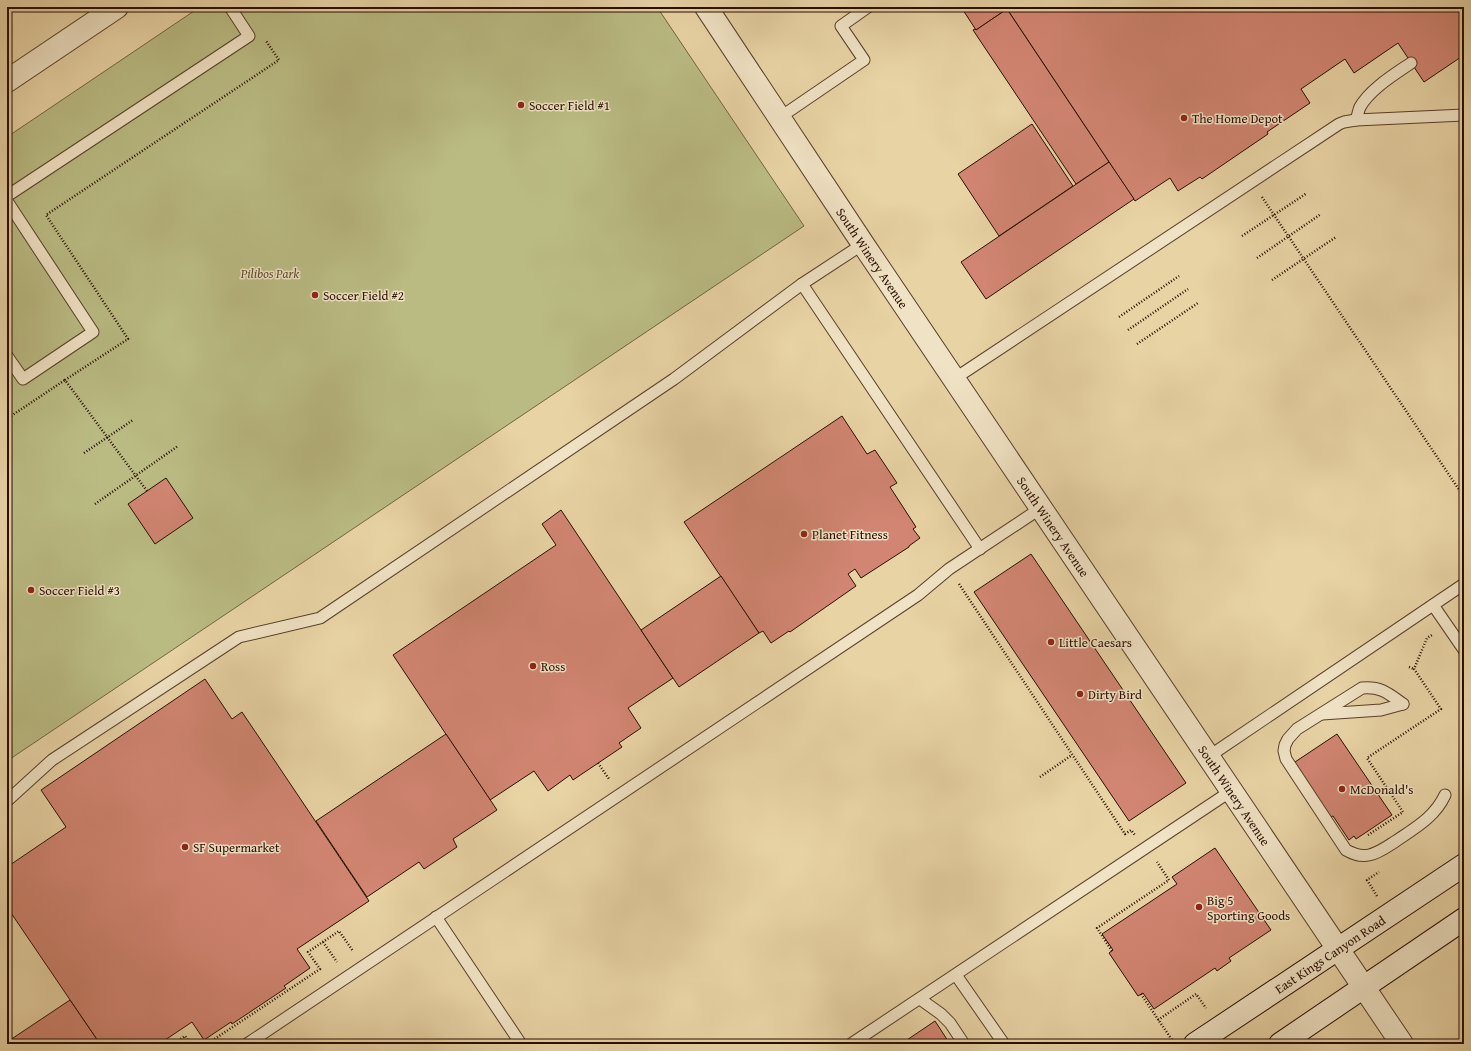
<svg xmlns="http://www.w3.org/2000/svg" width="1471" height="1051" viewBox="0 0 1471 1051" font-family="'Gentium Book Plus',serif">
<style>
.green{fill:#babb83;stroke:#726442}
.building{fill:#d18572;stroke:#290e00}
.lines{fill:none;stroke-linecap:round;stroke-linejoin:round}
.service-casing{stroke:#593f29;stroke-width:13}
.minor-casing{stroke:#593f29;stroke-width:24}
.tertiary-casing{stroke:#593f29;stroke-width:24}
.secondary-casing{stroke:#290e00;stroke-width:24}
.path{stroke:#290e00;stroke-width:2.5;stroke-dasharray:1 2;stroke-linecap:butt}
.service{stroke:#f0e2c4;stroke-width:11}
.minor{stroke:#f0e2c4;stroke-width:22}
.tertiary{stroke:#f0e2c4;stroke-width:22}
.secondary{stroke:#f0e2c4;stroke-width:22}
.poi-dot{fill:#8f2418;stroke:#f0e2c4;stroke-width:1.5}
.labels{text-anchor:middle;dominant-baseline:central;stroke-width:3;stroke-linejoin:round;paint-order:stroke}
.poi-label{font-size:13px;fill:#290e00;stroke:#f0e2c4;text-anchor:start}
.street-label{font-size:13px;fill:#290e00;stroke:#f0e2c4}
.park-label{font-size:13px;font-style:italic;fill:#5c4b2e;stroke:#f0e2c4}
</style>
<rect width="100%" height="100%" fill="#e8d3a5"/>
<filter id="stains"><feTurbulence type="fractalNoise" baseFrequency=".005" numOctaves="4"/><feColorMatrix values="0 0 0 0 .2 0 0 0 0 .09 0 0 0 0 .02 0 0 0 .5 -.17"/></filter>
<radialGradient id="worn" r=".72"><stop offset=".6" stop-color="#630" stop-opacity="0"/><stop offset="1" stop-color="#630" stop-opacity=".3"/></radialGradient>
<polygon class="green" points="200,7 657,7 804,226 7,761 7,137"/>
<g class="building">
<polygon points="961,7 1464,7 1464,55 1424,82 1398,43 1354,73 1345,59 1301,89 1310,103 1267,132 1268,134 1202,179 1200,177 1178,191 1170,178 1135,201 1007,9 976,30"/>
<polygon points="1007,9 1109,162 1076,184 973,30 975,29 976,30"/>
<polygon points="1032,124 1073,186 999,236 958,174"/>
<polygon points="1109,162 1134,199 986,299 961,262"/>
<polygon points="842,416 867,454 875,450 897,483 890,487 916,527 913,529 920,538 909,546 909,547 861,578 855,569 848,574 856,586 790,632 789,631 771,643 763,631 759,633 684,522"/>
<polygon points="166,478 193,518 155,544 128,504"/>
<polygon points="561,510 673,678 628,708 641,728 619,743 622,747 573,780 570,775 548,791 534,771 490,800 393,655 556,545 542,524"/>
<polygon points="1031,554 1186,783 1129,821 974,592"/>
<polygon points="721,576 759,633 679,687 641,630"/>
<polygon points="205,679 232,719 242,712 369,901 297,949 310,968 284,986 286,988 232,1024 231,1022 204,1040 192,1022 159,1044 100,1044 7,907 7,867 66,827 41,790"/>
<polygon points="446,734 497,810 453,839 457,847 424,869 419,862 367,897 316,821"/>
<polygon points="1337,734 1392,815 1356,839 1354,836 1349,840 1333,816 1328,818 1292,764"/>
<polygon points="1215,848 1271,930 1229,958 1231,961 1217,971 1215,968 1154,1009 1143,993 1138,996 1109,953 1113,950 1102,934 1177,884 1172,877"/>
<polygon points="70,1000 100,1044 7,1044 7,1042"/>
<polygon points="935,1021 950,1044 901,1044"/>
</g>
<g class="lines">
<g class="service-casing">
<g id="service">
<polyline points="779,118 864,60 841,26 868,7"/>
<path d="M1356,120C1358,116 1358,111 1360,107C1370,89 1395,74 1411,63"/>
<polyline points="7,196 249,36 230,7"/>
<polyline points="7,201 93,332 23,379 7,356"/>
<polyline points="802,284 980,549"/>
<polyline points="954,379 1339,124 1344,122 1356,120 1464,115"/>
<polyline points="1433,605 1464,650"/>
<path d="M1403,704C1389,694 1381,686 1362,688L1297,729L1288,739L1285,745L1284,751L1286,759L1346,850C1353,854 1360,857 1369,855C1379,853 1388,846 1396,841C1415,828 1435,817 1445,795"/>
<polyline points="1322,714 1381,710 1403,704"/>
<polyline points="1208,757 1464,584"/>
<polyline points="7,801 52,760 239,637 320,618 674,379 802,284 863,244"/>
<polyline points="436,917 521,1044"/>
<polyline points="956,975 1004,1044"/>
<polyline points="920,999 941,1014 950,1023 964,1044"/>
<polyline points="247,1044 918,595 949,569 1041,508"/>
<polyline points="851,1044 1231,791"/>
</g>
</g>
<g class="minor-casing">
<g id="minor">
<path id="s1" d="M706,7L863,244L1402,1044"/>
</g>
</g>
<g class="tertiary-casing">
<polyline id="tertiary" points="7,81 117,7"/>
</g>
<g class="secondary-casing">
<g id="secondary">
<path id="s2" d="M1195,1044L1464,865"/>
<polyline points="1280,1044 1464,919"/>
</g>
</g>
<g class="path">
<polyline points="1262,197 1464,497"/>
<polyline points="1242,236 1307,193"/>
<polyline points="1257,258 1321,214"/>
<polyline points="1272,280 1336,237"/>
<polyline points="1119,317 1179,276"/>
<polyline points="1128,330 1188,289"/>
<polyline points="1137,344 1198,303"/>
<polyline points="7,416 8,418 65,380"/>
<polyline points="84,453 133,420"/>
<polyline points="147,491 65,380 128,339 46,215 279,60 266,41"/>
<polyline points="95,504 178,446"/>
<polyline points="959,584 1125,834 1131,830 1135,835"/>
<polyline points="1409,667 1414,669"/>
<polyline points="598,763 609,779"/>
<polyline points="1040,777 1072,755"/>
<polyline points="1368,835 1403,812 1367,758 1441,709 1414,669 1427,638 1432,635"/>
<polyline points="1377,896 1367,880 1379,872"/>
<polyline points="323,942 337,962"/>
<polyline points="1112,951 1097,928 1169,880 1157,862"/>
<polyline points="1141,994 1172,1040"/>
<polyline points="1158,1020 1196,994 1206,1008"/>
<polyline points="173,1044 185,1036 190,1044"/>
<polyline points="207,1044 320,969 308,952 339,931 353,951"/>
</g>
<use href="#service" class="service"/>
<use href="#minor" class="minor"/>
<use href="#tertiary" class="tertiary"/>
<use href="#secondary" class="secondary"/>
</g>
<g class="poi-dot">
<circle cx="521" cy="105" r="4"/>
<circle cx="1184" cy="118" r="4"/>
<circle cx="315" cy="295" r="4"/>
<circle cx="804" cy="534" r="4"/>
<circle cx="31" cy="590" r="4"/>
<circle cx="1051" cy="642" r="4"/>
<circle cx="533" cy="666" r="4"/>
<circle cx="1080" cy="694" r="4"/>
<circle cx="1342" cy="789" r="4"/>
<circle cx="185" cy="847" r="4"/>
<circle cx="1199" cy="907" r="4"/>
</g>
<g class="labels">
<g class="poi-label">
<text x="529" y="105">Soccer Field #1</text>
<text x="1192" y="118">The Home Depot</text>
<text x="323" y="295">Soccer Field #2</text>
<text x="812" y="534">Planet Fitness</text>
<text x="39" y="590">Soccer Field #3</text>
<text x="1059" y="642">Little Caesars</text>
<text x="541" y="666">Ross</text>
<text x="1088" y="694">Dirty Bird</text>
<text x="1350" y="789">McDonald's</text>
<text x="193" y="847">SF Supermarket</text>
<text x="1207" y="900">Big 5<tspan x="1207" dy="15">Sporting Goods</tspan></text>
</g>
<g class="street-label">
<text stroke="none"><textPath href="#s1" startOffset="301">South Winery Avenue</textPath></text>
<text stroke="none"><textPath href="#s1" startOffset="625">South Winery Avenue</textPath></text>
<text stroke="none"><textPath href="#s1" startOffset="949">South Winery Avenue</textPath></text>
<text stroke="none"><textPath href="#s2" startOffset="162">East Kings Canyon Road</textPath></text>
</g>
<g class="park-label">
<text x="270" y="273">Pilibos Park</text>
</g>
</g>
<rect width="1471" height="1051" fill="none" stroke="#e8d3a5" stroke-width="24"/>
<rect x="8" y="8" width="1455" height="1035" fill="none" stroke="#290e00" stroke-width="2"/>
<rect x="12" y="12" width="1447" height="1027" fill="none" stroke="#290e00"/>
<rect width="100%" height="100%" filter="url(#stains)"/>
<rect width="100%" height="100%" fill="url(#worn)"/>
</svg>
